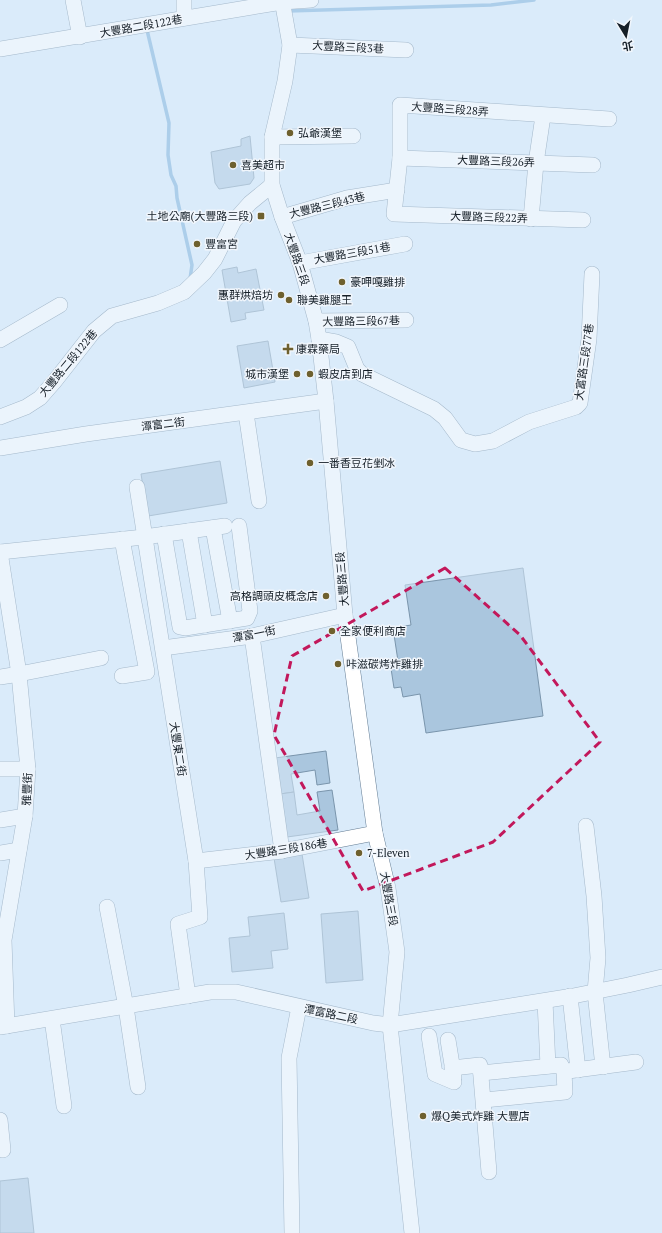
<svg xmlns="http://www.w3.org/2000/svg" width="662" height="1233" viewBox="0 0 662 1233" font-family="'PT Serif','Noto Sans TC',serif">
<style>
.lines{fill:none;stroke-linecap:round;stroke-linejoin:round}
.stream{stroke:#74aad8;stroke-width:3.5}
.building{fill:#aac6de;stroke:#7a95ac}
.minor-casing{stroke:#637c93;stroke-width:16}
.minor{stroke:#fff;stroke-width:15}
.marked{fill:none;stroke:#c2185b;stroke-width:3;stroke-dasharray:8 5;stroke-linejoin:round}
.poi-dot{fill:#6e602e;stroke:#f1f6fc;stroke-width:1.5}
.labels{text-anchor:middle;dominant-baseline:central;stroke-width:3;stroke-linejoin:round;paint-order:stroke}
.street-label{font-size:11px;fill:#151f28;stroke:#f1f6fc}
.poi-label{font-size:11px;fill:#151f28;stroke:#f1f6fc;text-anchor:start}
</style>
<rect width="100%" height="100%" fill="#daebfa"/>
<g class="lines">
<g class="stream">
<polyline points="288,11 491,5 534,0"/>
<polyline points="147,30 169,123 168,155 171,175 176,186 177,198 192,265 190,279"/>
</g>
</g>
<g class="building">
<polygon points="250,136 254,178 250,184 219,189 215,183 211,152 241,146 241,139"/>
<polygon points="237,267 238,273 256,269 264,310 245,313 246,319 231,322 222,270"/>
<polygon points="268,341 275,382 244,388 237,346"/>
<polygon points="220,461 227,503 148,516 141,474"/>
<polygon points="523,568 543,716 426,733 420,694 403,697 401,687 394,688 390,662 398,661 393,628 411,625 405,585"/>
<polygon points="326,751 330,783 317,785 315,770 291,774 294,792 280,794 275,758"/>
<polygon points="332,790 338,830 287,837 280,794 294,792 297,815 320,811 317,792"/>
<polygon points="302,854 309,898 281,902 274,858"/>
<polygon points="358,911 363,980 326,983 321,914"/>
<polygon points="284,913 288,949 271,951 273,968 232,972 229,938 250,936 248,917"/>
<polygon points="28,1178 34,1233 0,1233 0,1181"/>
</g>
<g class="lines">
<g class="minor-casing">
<g id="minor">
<polyline points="73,0 80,37"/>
<polyline points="282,0 290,45 285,81 272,137 272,185 282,217 300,263 316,321 319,339 326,401 345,615 375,833 388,888 397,952 390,1025 412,1233"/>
<polyline points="184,18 184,0"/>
<polyline points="290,45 406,50"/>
<polyline points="0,49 282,2 311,0"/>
<polyline points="272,137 353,136"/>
<polyline points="400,158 593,165"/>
<polyline points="282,217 347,198 397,190"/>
<polyline points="531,219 536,163 543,116"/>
<polyline points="583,220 394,214 400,158 400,105 609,119"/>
<polyline points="300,263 405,244"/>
<polyline points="316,321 406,320"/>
<polyline points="319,339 336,342 348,347 357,369 362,374 434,409 445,418 461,440 475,444 493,441 529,422 576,407 580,403 589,339 592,274"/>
<polyline points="0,340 60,305"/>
<polyline points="246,413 259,501"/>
<polyline points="0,417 26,407 40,398 54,382 94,331 112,316 158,303 184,292 204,273 215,259 234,221 250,203 272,185"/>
<polyline points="0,448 86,434 326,401"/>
<polyline points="137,487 196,861 200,917 178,924 188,996"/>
<polyline points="213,528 230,621"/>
<polyline points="189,531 205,625"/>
<polyline points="164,534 180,627 185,628 247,618 250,611 239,526"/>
<polyline points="0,552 19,674 28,769 25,816 4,940 7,1026"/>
<polyline points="0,552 144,537 225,526"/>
<polyline points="252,636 282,851"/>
<polyline points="163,648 252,636 345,615"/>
<polyline points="122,676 147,672 122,539"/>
<polyline points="0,677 19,674 101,658"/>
<polyline points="0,769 28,769"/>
<polyline points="0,820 25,816"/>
<polyline points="586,826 594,896 598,958 595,992 603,1067"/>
<polyline points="0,853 19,850"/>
<polyline points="196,861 282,851 375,833"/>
<polyline points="107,907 126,1007 138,1087"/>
<polyline points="570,996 578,1070"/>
<polyline points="545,1001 548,1066"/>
<polyline points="52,1019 64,1106"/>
<polyline points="0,1027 210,992 236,992 373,1023 390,1025 573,996 628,985 662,977"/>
<polyline points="429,1036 435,1074 454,1082"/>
<polyline points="448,1040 454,1077"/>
<polyline points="452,1068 480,1065 489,1172"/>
<polyline points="568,1071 636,1062"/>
<polyline points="481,1073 561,1065 564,1072 565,1092 484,1100"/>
<polyline points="0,1120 3,1150"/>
<polyline points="292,1233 289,1058 299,1007"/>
</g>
</g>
<use href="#minor" class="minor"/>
</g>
<path d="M0 0H662V1233H0ZM445,568L520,635L600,742L493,842L363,891L274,735L292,656Z" fill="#daebfa" fill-opacity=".55" fill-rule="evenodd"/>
<path class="marked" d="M445,568L520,635L600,742L493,842L363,891L274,735L292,656Z"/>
<g class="poi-dot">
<circle cx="290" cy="133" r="4"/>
<circle cx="233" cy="165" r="4"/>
<rect x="257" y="212" width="8" height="8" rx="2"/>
<circle cx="197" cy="244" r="4"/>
<circle cx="342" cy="282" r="4"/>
<circle cx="281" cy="295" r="4"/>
<circle cx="289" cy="300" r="4"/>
<path d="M286 343h4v4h4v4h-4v4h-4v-4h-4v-4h4z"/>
<circle cx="297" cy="374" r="4"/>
<circle cx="310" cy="374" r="4"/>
<circle cx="310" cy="463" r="4"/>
<circle cx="326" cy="596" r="4"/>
<circle cx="332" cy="631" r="4"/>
<circle cx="338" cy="664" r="4"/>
<circle cx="359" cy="853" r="4"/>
<circle cx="423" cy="1116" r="4"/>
</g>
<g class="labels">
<g class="street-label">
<text transform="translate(141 26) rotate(-10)">大豐路二段122巷</text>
<text transform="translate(348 47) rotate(3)">大豐路三段3巷</text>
<text transform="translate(450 109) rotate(4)">大豐路三段28弄</text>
<text transform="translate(496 161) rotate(2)">大豐路三段26弄</text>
<text transform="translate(327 205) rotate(-14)">大豐路三段43巷</text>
<text transform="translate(489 217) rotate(2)">大豐路三段22弄</text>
<text transform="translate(352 253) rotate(-10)">大豐路三段51巷</text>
<text transform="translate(297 259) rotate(71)">大豐路三段</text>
<text transform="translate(361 321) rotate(-1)">大豐路三段67巷</text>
<text transform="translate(584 362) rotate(-82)">大富路三段77巷</text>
<text transform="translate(68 363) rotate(-50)">大豐路二段122巷</text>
<text transform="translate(163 424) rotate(-7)">潭富二街</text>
<text transform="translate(342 579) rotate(-95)">大豐路三段</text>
<text transform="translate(254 634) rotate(-11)">潭富一街</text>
<text transform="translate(178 749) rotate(81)">大豐東二街</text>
<text transform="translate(27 789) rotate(-87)">雅豐街</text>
<text transform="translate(286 849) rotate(-9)">大豐路三段186巷</text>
<text transform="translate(389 899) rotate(80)">大豐路三段</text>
<text transform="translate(331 1014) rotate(12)">潭富路二段</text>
</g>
<g class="poi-label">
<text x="298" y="133">弘爺漢堡</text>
<text x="241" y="165">喜美超市</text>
<text x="253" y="216" text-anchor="end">土地公廟(大豐路三段)</text>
<text x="205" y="244">豐富宮</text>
<text x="350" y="282">豪呷嘎雞排</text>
<text x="273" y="295" text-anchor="end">惠群烘焙坊</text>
<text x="297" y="300">聯美雞腿王</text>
<text x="296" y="349">康霖藥局</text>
<text x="289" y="374" text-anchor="end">城市漢堡</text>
<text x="318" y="374">蝦皮店到店</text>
<text x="318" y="463">一番香豆花剉冰</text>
<text x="318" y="596" text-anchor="end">高格調頭皮概念店</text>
<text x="340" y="631">全家便利商店</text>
<text x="346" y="664">咔滋碳烤炸雞排</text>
<text x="367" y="853">7-Eleven</text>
<text x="431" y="1116">爆Q美式炸雞 大豐店</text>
</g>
</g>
<g transform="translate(626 36) rotate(170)" stroke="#f1f6fc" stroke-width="3" paint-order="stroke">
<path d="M0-3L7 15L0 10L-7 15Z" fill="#151f28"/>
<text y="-6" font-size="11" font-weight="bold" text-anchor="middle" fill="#151f28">北</text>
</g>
</svg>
